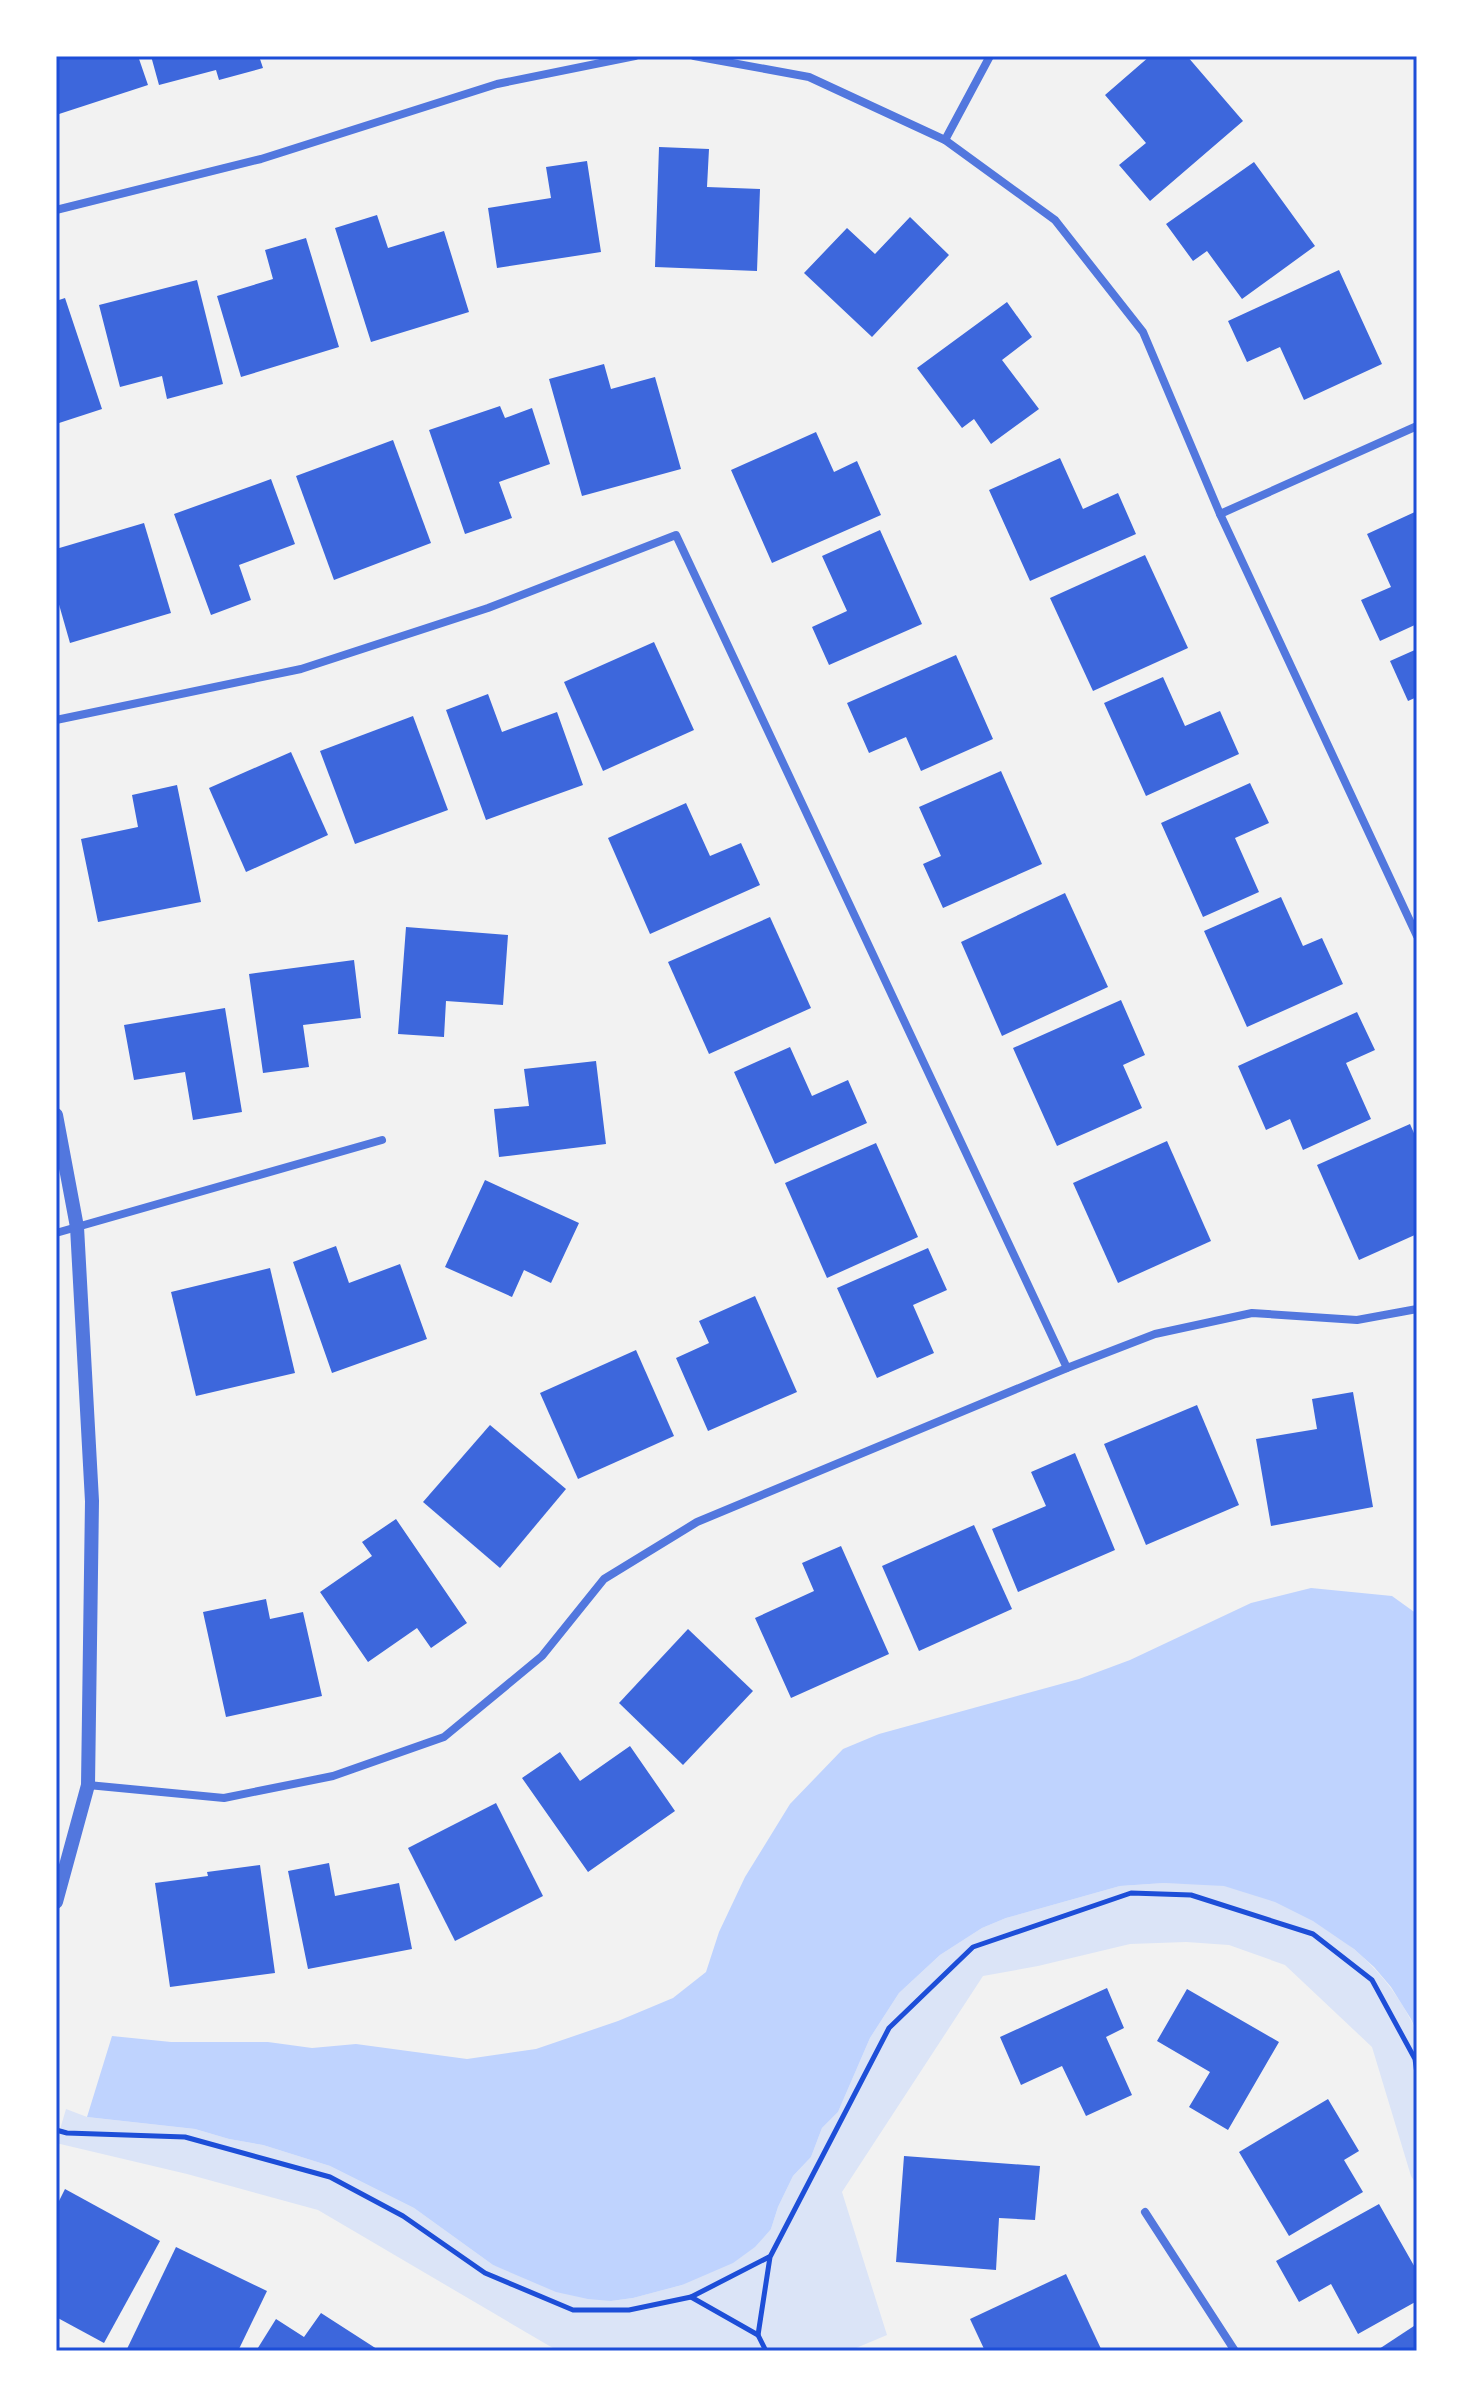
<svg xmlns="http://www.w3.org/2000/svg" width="1473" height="2407" viewBox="0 0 1473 2407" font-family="Rubik,sans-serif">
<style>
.green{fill:#dbe4f7}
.water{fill:#bfd3fe}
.building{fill:#3d67dc}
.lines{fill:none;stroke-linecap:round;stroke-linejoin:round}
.path{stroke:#1d4ed8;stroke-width:5}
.minor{stroke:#5277de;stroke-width:8}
.tertiary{stroke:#5277de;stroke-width:14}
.neatline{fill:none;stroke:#1d4ed8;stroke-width:3}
</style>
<rect width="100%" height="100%" fill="#f2f2f2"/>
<path class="green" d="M1164,1883C1183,1884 1205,1882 1225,1886C1304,1901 1385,1957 1417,2033V2185L1411,2176L1372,2047L1285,1965L1229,1945L1186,1942L1130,1944L1038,1966L983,1976L842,2192L887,2335L849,2351H558L318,2210L187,2174L56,2143L66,2109L87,2117L195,2129L229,2139L263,2145L330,2166L414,2208L493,2265L611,2301L633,2298L682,2285L771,2229L778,2207L793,2176L811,2157L822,2128L838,2112L870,2038L899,1993L940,1955L982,1928L1006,1918L1120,1886Z"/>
<polygon class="water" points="1311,1588 1392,1596 1417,1614 1417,2033 1411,2019 1391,1987 1374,1967 1354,1949 1313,1921 1275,1902 1224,1886 1164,1883 1120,1886 1006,1918 982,1928 940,1955 899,1993 870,2038 838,2112 822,2128 811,2157 793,2176 778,2207 771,2229 755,2247 733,2263 682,2285 633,2298 611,2301 588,2299 556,2292 493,2265 414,2208 330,2166 263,2145 229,2139 195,2129 87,2117 112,2036 171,2042 268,2042 312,2048 356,2044 467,2059 536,2049 618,2021 673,1998 706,1972 719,1932 745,1877 790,1804 843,1749 879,1734 1079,1679 1130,1660 1251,1603"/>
<g class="building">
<polygon points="56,56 138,56 148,85 56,115"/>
<polygon points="151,56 259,56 263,68 219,80 216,70 159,85"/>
<polygon points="1150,56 1187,56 1243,121 1150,201 1119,165 1146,143 1105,95"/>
<polygon points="659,147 709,149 707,187 760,189 757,271 655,267"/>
<polygon points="587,161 601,252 497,268 488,208 551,198 546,167"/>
<polygon points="1254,162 1315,246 1242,299 1207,251 1193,261 1166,224"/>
<polygon points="377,215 388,248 444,231 469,312 371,342 335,228"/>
<polygon points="910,217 949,255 872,337 804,273 847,228 875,254"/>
<polygon points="306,238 339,347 241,377 217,296 273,279 265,250"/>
<polygon points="1339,270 1382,364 1304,400 1280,347 1247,362 1228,321"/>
<polygon points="197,280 223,384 167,399 162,376 120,387 99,305"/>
<polygon points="65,298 102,409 56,424 56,301"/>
<polygon points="1007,302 1032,337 1002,360 1039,409 991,444 974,419 962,428 917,368"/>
<polygon points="604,364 611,389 655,377 681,469 582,496 549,379"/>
<polygon points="500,406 505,418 532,408 550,464 499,482 512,518 465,534 429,430"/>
<polygon points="816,432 834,472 857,461 881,515 772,563 731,470"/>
<polygon points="393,440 431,543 334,580 296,476"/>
<polygon points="1060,458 1083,509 1118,493 1136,534 1030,581 989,490"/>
<polygon points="271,479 295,544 239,565 251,600 211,615 174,514"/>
<polygon points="1417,511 1417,624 1380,641 1361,600 1391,587 1367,534"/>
<polygon points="144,523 171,613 70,643 56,594 56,549"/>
<polygon points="880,530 922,624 829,665 812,627 847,611 822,556"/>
<polygon points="1145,555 1188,648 1093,691 1050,598"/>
<polygon points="654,642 694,730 603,771 564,682"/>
<polygon points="1417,649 1417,697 1408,701 1390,661"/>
<polygon points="956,655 993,739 921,771 906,737 869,753 847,703"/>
<polygon points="1163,677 1185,726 1220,711 1239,754 1146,796 1104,703"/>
<polygon points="488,694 502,732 557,712 583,785 486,820 446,710"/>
<polygon points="413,716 448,810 355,844 320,751"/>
<polygon points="291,752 328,835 246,872 209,788"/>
<polygon points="1001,771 1042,864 943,908 923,864 941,856 919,807"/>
<polygon points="1250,783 1269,823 1235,838 1259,892 1203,917 1161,823"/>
<polygon points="177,785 201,902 98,922 81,839 138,827 132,795"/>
<polygon points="686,803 710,856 741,843 760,885 650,934 608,838"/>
<polygon points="1065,893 1108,987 1002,1036 961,942"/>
<polygon points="1281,897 1303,946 1322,938 1343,984 1247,1027 1204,931"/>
<polygon points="770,917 811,1008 709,1054 668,962"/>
<polygon points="406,927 508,935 503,1005 446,1001 444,1037 398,1034"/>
<polygon points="354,960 361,1018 303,1025 309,1067 263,1073 249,974"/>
<polygon points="1121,1000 1145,1055 1123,1065 1142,1108 1057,1146 1013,1048"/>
<polygon points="225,1008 242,1112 193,1120 185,1072 134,1080 124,1025"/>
<polygon points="1357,1012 1375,1050 1346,1063 1371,1119 1303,1150 1290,1119 1266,1130 1238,1066"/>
<polygon points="790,1047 812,1096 848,1080 867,1123 775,1164 734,1072"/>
<polygon points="596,1061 606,1144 499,1157 494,1109 529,1106 524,1069"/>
<polygon points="1410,1124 1417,1140 1417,1234 1359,1260 1317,1165"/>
<polygon points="1167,1141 1211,1241 1118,1283 1073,1183"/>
<polygon points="876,1143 918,1237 827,1278 785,1183"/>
<polygon points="485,1180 579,1223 551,1283 524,1270 512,1297 445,1267"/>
<polygon points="336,1246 349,1283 400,1264 427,1339 332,1373 293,1262"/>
<polygon points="928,1248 947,1290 913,1305 934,1353 877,1378 837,1288"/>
<polygon points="270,1268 295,1373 196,1396 171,1292"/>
<polygon points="755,1296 797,1392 708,1431 676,1358 709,1343 699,1321"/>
<polygon points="636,1350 674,1436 578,1479 540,1393"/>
<polygon points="1353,1392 1373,1507 1271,1526 1256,1439 1317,1429 1312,1399"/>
<polygon points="1197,1405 1239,1505 1146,1545 1104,1444"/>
<polygon points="490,1425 566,1489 500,1568 423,1502"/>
<polygon points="1075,1453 1115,1550 1018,1592 992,1529 1046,1506 1031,1472"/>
<polygon points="396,1519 467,1623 431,1648 417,1628 368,1662 320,1592 372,1556 362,1542"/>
<polygon points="974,1525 1012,1609 919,1651 882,1566"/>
<polygon points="841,1546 889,1654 791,1698 755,1618 814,1591 802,1563"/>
<polygon points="266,1599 270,1619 303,1612 322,1696 226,1717 203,1612"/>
<polygon points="688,1629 753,1691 683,1765 619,1703"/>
<polygon points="630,1746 675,1811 588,1872 522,1778 560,1752 580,1781"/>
<polygon points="496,1803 543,1896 455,1941 408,1848"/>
<polygon points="329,1863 335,1896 399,1883 412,1949 308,1969 288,1871"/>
<polygon points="260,1865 275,1973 170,1987 155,1883 208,1876 207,1872"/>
<polygon points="1107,1988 1124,2028 1106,2037 1132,2095 1086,2116 1062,2066 1021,2085 1000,2037"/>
<polygon points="1187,1989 1279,2042 1228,2130 1189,2107 1210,2072 1157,2041"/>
<polygon points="1328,2099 1359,2151 1344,2160 1363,2192 1289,2236 1239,2152"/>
<polygon points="904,2156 1040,2166 1035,2220 999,2218 996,2270 896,2262"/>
<polygon points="65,2189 160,2241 104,2343 56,2317 56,2207"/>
<polygon points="1379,2204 1417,2271 1417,2301 1358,2334 1331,2284 1299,2302 1276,2261"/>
<polygon points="176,2247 267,2291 238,2351 126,2351"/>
<polygon points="1066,2274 1102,2351 985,2351 970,2319"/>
<polygon points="321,2313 380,2351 256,2351 276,2319 304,2337"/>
<polygon points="1417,2324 1417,2351 1376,2351"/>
</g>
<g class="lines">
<g class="path">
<polyline points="56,2130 67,2133 185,2137 330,2177 403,2216 485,2273 573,2310 629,2310 691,2297 769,2257"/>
<polyline points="691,2297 758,2335"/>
<polyline points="766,2351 758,2335 770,2257 889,2028 973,1947 1131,1893 1191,1895 1313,1934 1372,1980 1415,2059 1417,2074"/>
</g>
<g class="minor">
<polyline points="694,56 809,77 945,140 1055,220 1143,332 1220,514 1417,936"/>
<polyline points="945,140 990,56"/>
<polyline points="56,210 261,159 497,84 635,56"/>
<polyline points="1220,514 1417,426"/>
<polyline points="56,720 301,669 488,608 676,535 1067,1368"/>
<polyline points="56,1233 382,1140"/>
<polyline points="88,1785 224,1798 333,1776 444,1737 542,1656 604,1579 697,1522 1067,1368 1155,1334 1252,1313 1357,1320 1417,1309"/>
<polyline points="1145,2212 1235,2351"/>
</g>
<polyline class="tertiary" points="56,1115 77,1227 92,1501 88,1785 56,1902"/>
</g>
<rect width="1473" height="2407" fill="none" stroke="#ffffff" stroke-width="116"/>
<rect x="58" y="58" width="1357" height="2291" class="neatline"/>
</svg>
